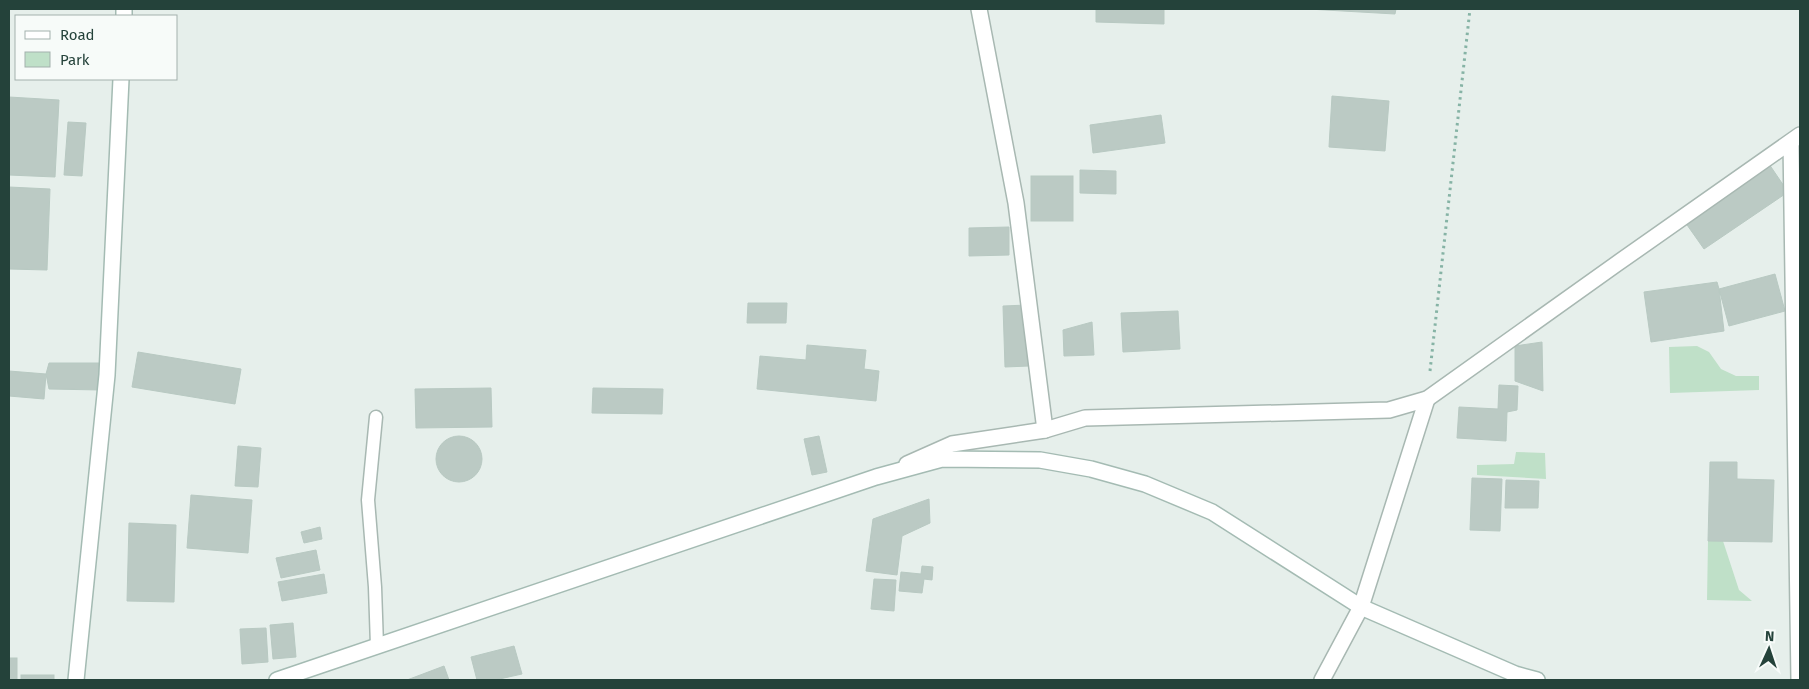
<svg xmlns="http://www.w3.org/2000/svg" width="1809" height="689" viewBox="0 0 1809 689" font-family="'Fira Sans',sans-serif">
<style>
.green{fill:#bfe0c8}
.building{fill:#bbcac4;stroke:#b8c9c2}
.lines{fill:none;stroke-linecap:round;stroke-linejoin:round}
.lane-casing{stroke:#a8b8b2;stroke-width:15}
.street-casing{stroke:#a8b8b2;stroke-width:18}
.secondary-casing{stroke:#a4bbb3;stroke-width:18}
.path{stroke:#86b3a5;stroke-width:3;stroke-dasharray:2.5 4;stroke-linecap:butt}
.lane{stroke:#fff;stroke-width:12}
.street{stroke:#fff;stroke-width:15}
.secondary{stroke:#fff;stroke-width:15}
</style>
<rect width="100%" height="100%" fill="#e6efeb"/>
<g class="green">
<polygon points="1697,346 1709,352 1721,369 1736,376 1759,376 1759,390 1670,393 1669,347"/>
<polygon points="1516,452 1545,453 1546,479 1477,475 1477,465 1514,464"/>
<polygon points="1708,541 1723,541 1739,590 1752,601 1707,600"/>
</g>
<g class="building">
<polygon points="1096,9 1164,9 1164,24 1096,22"/>
<polygon points="1308,9 1396,9 1395,14"/>
<polygon points="1332,96 1389,101 1385,151 1329,147"/>
<polygon points="9,97 59,100 55,177 9,175"/>
<polygon points="1161,115 1165,143 1093,153 1090,125"/>
<polygon points="68,122 86,123 82,176 64,175"/>
<polygon points="1769,164 1788,192 1704,249 1685,222"/>
<polygon points="1080,170 1116,171 1116,194 1080,193"/>
<rect x="1031" y="176" width="42" height="45"/>
<polygon points="9,187 50,189 47,270 9,269"/>
<polygon points="1009,227 1009,255 969,256 969,228"/>
<polygon points="1775,274 1785,311 1729,326 1719,289"/>
<polygon points="1717,282 1719,289 1724,331 1651,342 1644,292"/>
<polygon points="748,303 787,303 786,323 747,323"/>
<polygon points="1027,305 1029,366 1005,367 1003,306"/>
<polygon points="1178,311 1180,349 1123,352 1121,313"/>
<polygon points="1092,322 1094,355 1064,356 1063,330"/>
<polygon points="1542,342 1543,391 1515,381 1515,346"/>
<polygon points="807,345 866,350 864,369 879,371 876,401 757,389 760,356 806,360"/>
<polygon points="138,352 241,369 235,404 132,387"/>
<polygon points="49,363 101,363 101,390 49,389 46,374"/>
<polygon points="9,371 46,374 44,399 9,396"/>
<polygon points="1499,385 1518,386 1517,410 1507,412 1506,441 1457,438 1459,407 1498,409"/>
<polygon points="491,388 492,427 416,428 415,389"/>
<polygon points="593,388 663,389 662,414 592,413"/>
<circle cx="459" cy="459" r="23"/>
<polygon points="819,436 827,472 812,475 804,439"/>
<polygon points="238,446 261,448 258,487 235,486"/>
<polygon points="1710,462 1737,462 1737,479 1774,480 1772,542 1708,541"/>
<polygon points="1472,478 1502,479 1500,531 1470,530"/>
<polygon points="1506,480 1539,481 1538,508 1505,508"/>
<polygon points="191,495 252,500 248,553 187,548"/>
<polygon points="929,499 930,523 902,536 897,575 866,571 873,519"/>
<polygon points="129,523 176,525 174,602 127,601"/>
<polygon points="320,527 322,539 304,543 301,532"/>
<polygon points="316,550 320,570 281,578 276,558"/>
<polygon points="922,566 933,567 932,580 924,579 922,593 899,591 901,572 921,574"/>
<polygon points="324,574 327,593 282,601 278,582"/>
<polygon points="874,579 896,580 894,611 871,609"/>
<polygon points="293,623 296,657 273,659 270,625"/>
<polygon points="266,628 268,662 242,664 240,629"/>
<polygon points="514,646 522,674 495,680 477,680 471,657"/>
<rect x="9" y="658" width="8" height="22"/>
<polygon points="444,666 449,680 407,680"/>
<rect x="21" y="675" width="33" height="5"/>
</g>
<g class="lines">
<g class="lane-casing">
<polyline id="lane" points="376,417 368,500 375,587 377,646"/>
</g>
<g class="street-casing">
<g id="street">
<polyline points="979,9 1016,203 1045,430"/>
<polyline points="1791,142 1799,680"/>
<polyline points="907,464 952,444 1045,430 1085,418 1389,410 1427,399 1615,265 1800,135"/>
<polyline points="1322,680 1361,607 1427,399"/>
</g>
</g>
<g class="secondary-casing">
<g id="secondary">
<polyline points="124,16 124,9"/>
<polyline points="76,680 107,375 121,79"/>
<polyline points="277,680 876,477 942,459 1040,460 1091,469 1145,484 1212,512 1361,607 1515,674 1537,680"/>
</g>
</g>
<polyline class="path" points="1430,371 1470,9"/>
<use href="#lane" class="lane"/>
<use href="#street" class="street"/>
<use href="#secondary" class="secondary"/>
</g>
<rect width="1809" height="689" fill="none" stroke="#24423a" stroke-width="20"/>
<rect x="15" y="15" width="162" height="65" fill="#f7fbf9" stroke="#a3b1ad"/>
<rect x="25" y="31" width="25" height="8" fill="#ffffff" stroke="#a3b1ad"/>
<text x="60" y="40" font-size="15" fill="#24423a">Road</text>
<rect x="25" y="52" width="25" height="15" fill="#bfe0c8" stroke="#a3b1ad"/>
<text x="60" y="65" font-size="15" fill="#24423a">Park</text>
<g transform="translate(1769 649) rotate(3)" stroke="#f7fbf9" stroke-width="4" paint-order="stroke">
<path d="M0-4L9 19L0 12L-9 19Z" fill="#24423a"/>
<text y="-8" font-size="14" font-weight="bold" text-anchor="middle" fill="#24423a">N</text>
</g>
</svg>
